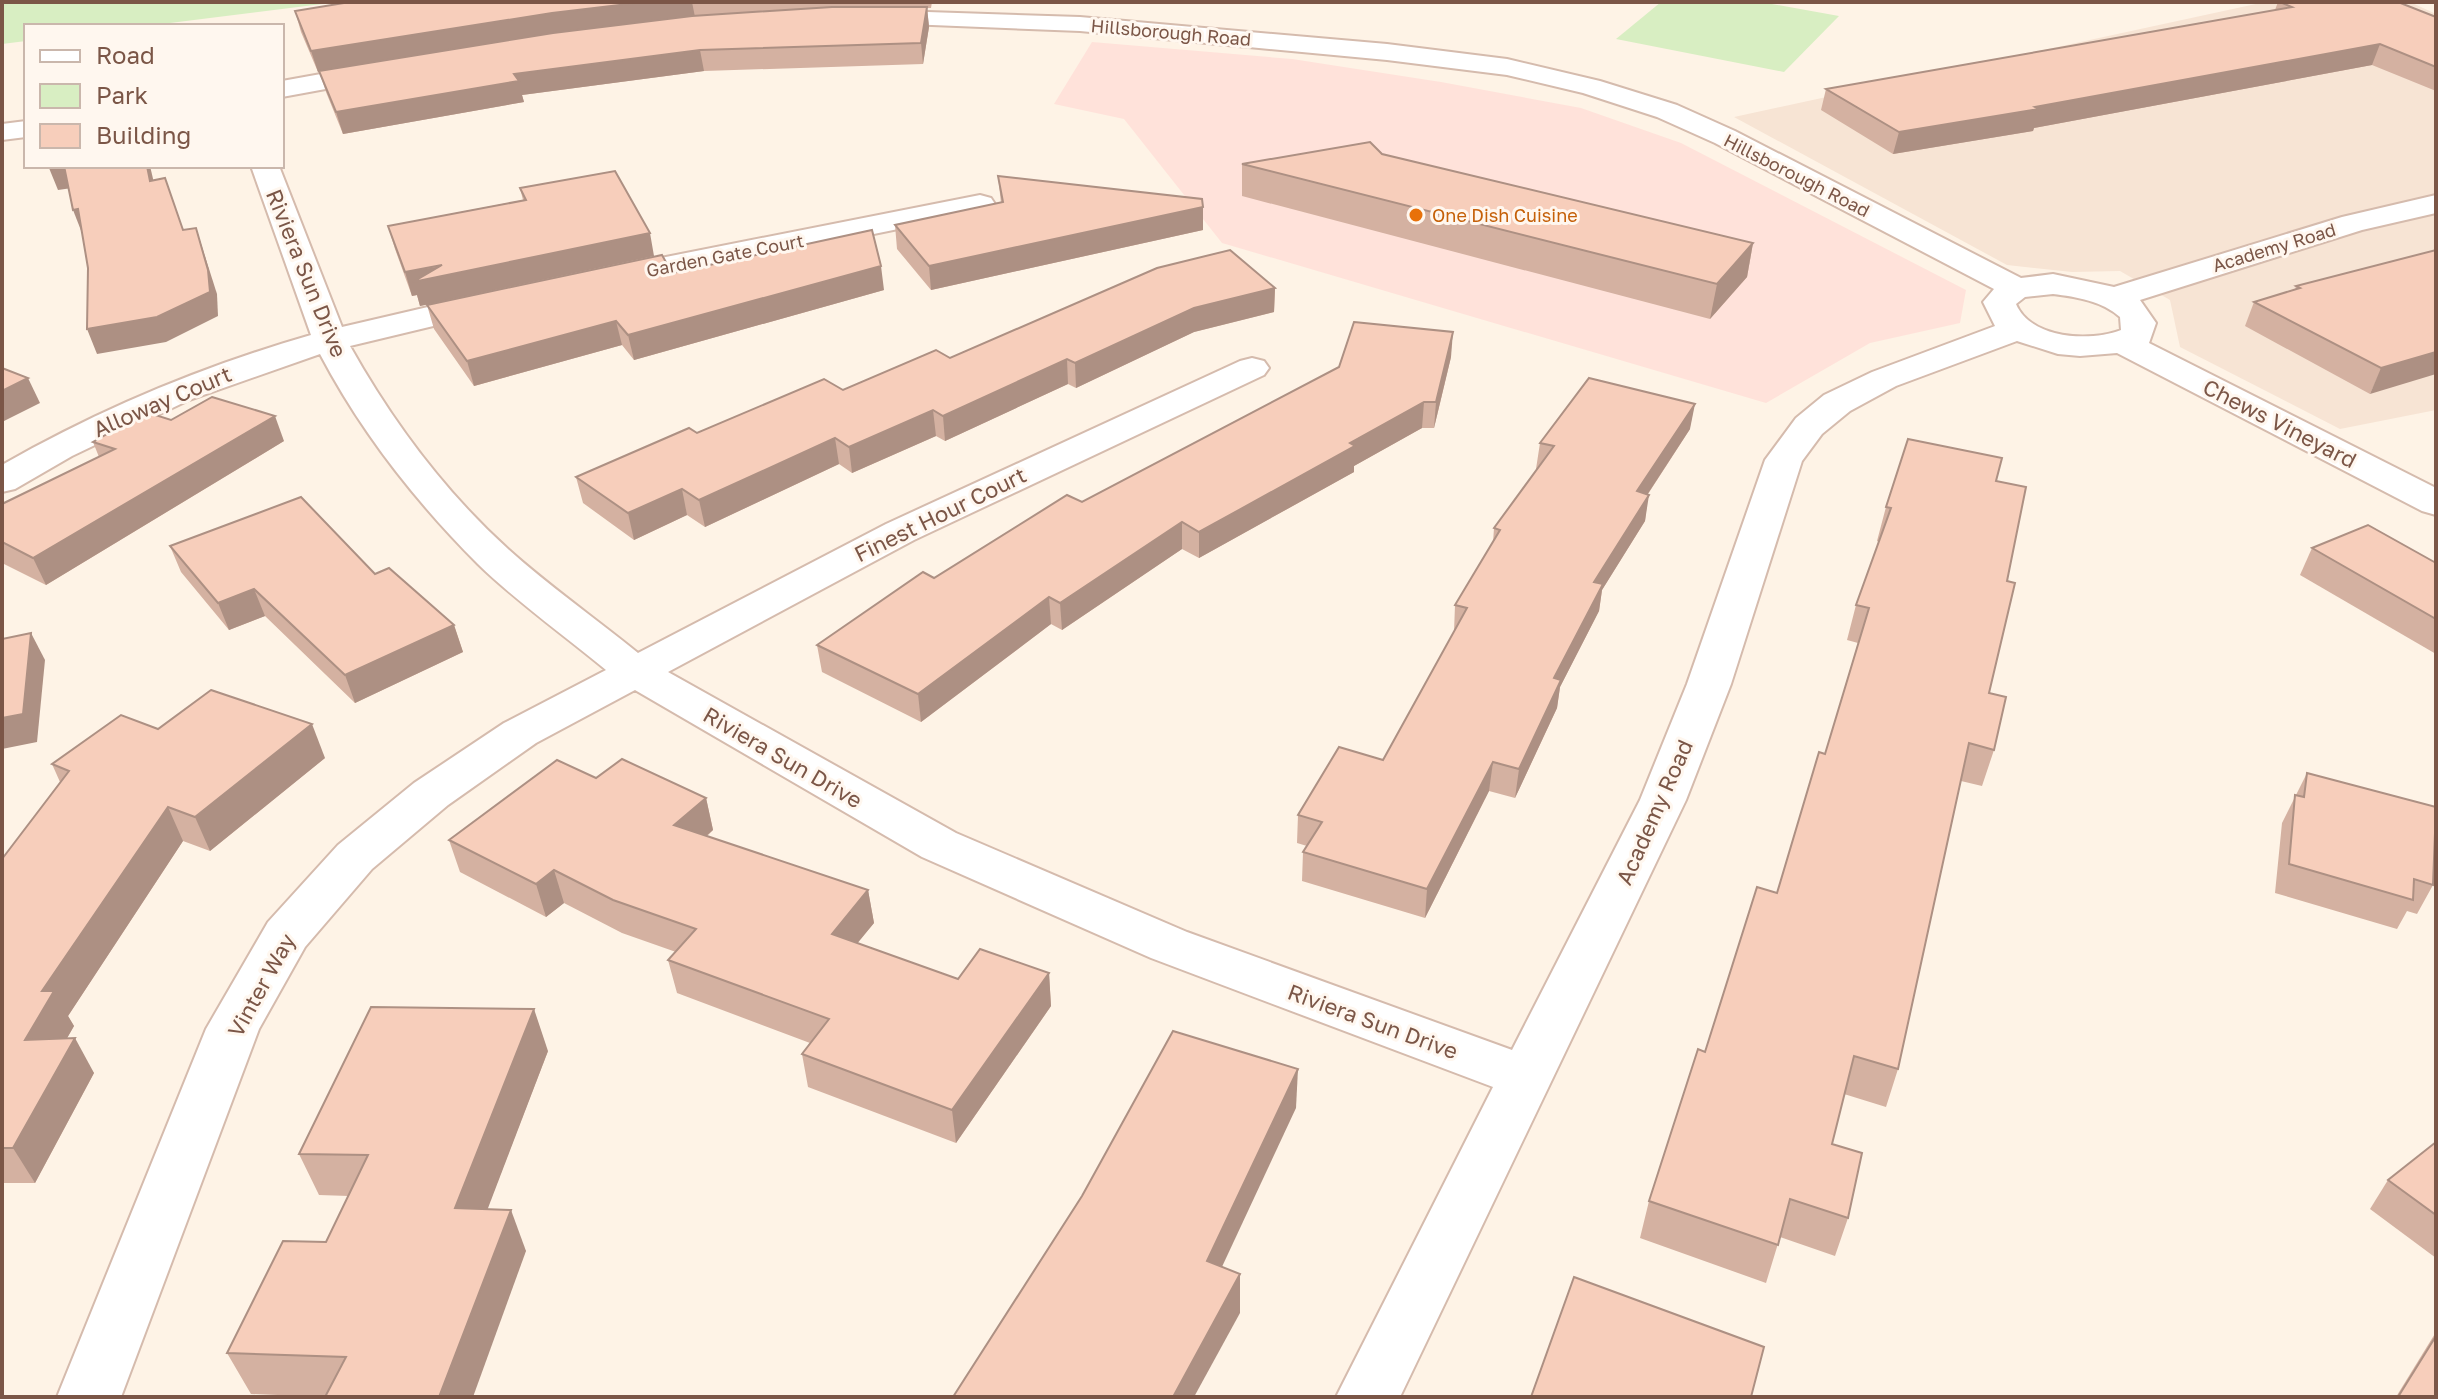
<svg xmlns="http://www.w3.org/2000/svg" width="2438" height="1399" viewBox="0 0 2438 1399" font-family="'Golos Text',sans-serif">
<style>
.residential{fill:#f7e4d4}
.commercial{fill:#ffe2da}
.green{fill:#d8eec2}
.lines{fill:none;stroke-linecap:round;stroke-linejoin:round}
.minor-casing{stroke:#d5bbad;stroke-width:4}
.minor{fill:#fff;fill-rule:evenodd}
.wall{fill:#d4b1a1}
.shaded-wall{fill:#ad9083}
.building{fill:#f7cebb;stroke:#ad9083;stroke-width:2}
.food-dot{fill:#e8710a;stroke:#fff7ef;stroke-width:3}
.labels{text-anchor:middle;dominant-baseline:central;stroke-width:6;stroke-linejoin:round;paint-order:stroke}
.far-street-label{font-size:18px;fill:#7b5647;stroke:#fff7ef}
.far-food-label{font-size:18px;fill:#c56008;stroke:#fff7ef;text-anchor:start}
.street-label{font-size:22px;fill:#7b5647;stroke:#fff7ef}
</style>
<rect width="100%" height="100%" fill="#fef3e6"/>
<polygon class="residential" points="2265,2 2410,2 2436,14 2436,410 2340,429 2180,347 2170,300 2120,271 2072,272 2007,265 1734,117"/>
<polygon class="commercial" points="1092,42 1292,59 1441,82 1581,108 1681,143 1966,290 1960,323 1870,343 1766,403 1222,243 1124,119 1054,104"/>
<g class="green">
<polygon points="2,2 338,2 146,26 26,26 26,41 2,44"/>
<polygon points="1661,2 1761,2 1839,16 1784,72 1616,39"/>
</g>
<g class="lines">
<g class="minor-casing">
<g id="minor">
<path d="M867,10L1080,17L1387,44L1507,59L1600,81L1677,105L1735,131L2021,278L2053,274L2114,287L2342,217L2436,195V213L2362,230L2140,300L2156,323L2149,343L2436,488V515L2422,511L2117,353L2080,356L2058,354L2017,341L1896,386L1850,411L1822,434L1802,461L1731,684L1686,800L1400,1397H1336L1493,1087L1151,958L922,857L635,690L536,743L448,805L372,869L305,947L259,1029L121,1397H57L206,1029L268,922L338,845L414,783L504,723L606,670C564,635 517,602 478,564C416,502 361,432 320,354L189,400L72,456L15,489L2,492V465C100,409 203,366 311,335L251,166H279L342,327L488,293L500,296L504,303L500,310L350,346C392,421 444,491 508,549C549,586 595,618 638,653L886,524L1240,361L1252,358L1264,361L1269,368L1264,375L914,540L668,672L956,833L1187,932L1512,1050L1640,800L1687,684L1765,460L1796,418L1824,395L1872,372L1995,326L1983,302L1994,289L1715,143L1657,117L1583,93L1507,75L1387,60L1080,31L858,22L855,17L858,12ZM2053,294C2077,297 2102,301 2120,317L2121,330C2090,342 2031,339 2016,304L2025,297Z"/>
<polygon points="382,63 391,65 395,71 391,77 282,97 282,81"/>
<polygon points="26,121 26,137 2,140 2,124"/>
<polygon points="980,195 991,198 995,204 991,210 610,288 599,285 594,278 599,271 610,268"/>
</g>
</g>
<use href="#minor" class="minor"/>
</g>
<g class="wall">
<polygon points="350,2 932,2 931,8 927,8 929,27 923,64 704,71 522,95 524,102 343,134 326,92 319,71 318,72 301,32 295,11"/>
<polygon points="2278,2 2398,2 2436,17 2436,91 2372,65 2034,128 2033,131 1893,154 1821,110 1826,89 2275,10"/>
<polygon points="1382,154 1753,243 1747,277 1710,319 1242,196 1242,164"/>
<polygon points="998,176 1203,230 931,290 897,249 895,225 1001,203"/>
<polygon points="520,188 654,256 420,306 417,295 412,296 395,249 388,226 523,200"/>
<polygon points="2436,250 2370,394 2245,326 2254,302 2295,290 2296,286"/>
<polygon points="672,273 884,290 634,360 622,345 474,386 434,329 427,305"/>
<polygon points="1275,288 1274,312 1194,332 1076,388 1068,384 945,441 936,436 852,473 839,464 705,527 687,515 634,540 583,503 576,477 697,433 950,358"/>
<polygon points="1451,357 1434,428 1422,428 1354,466 1354,472 1199,558 1182,549 1062,630 1051,624 921,722 822,672 817,645 934,578 1082,502"/>
<polygon points="171,420 284,441 46,585 2,563 2,504 99,457 93,442"/>
<polygon points="1690,429 1648,494 1645,521 1602,590 1599,611 1560,687 1557,708 1515,798 1489,791 1425,918 1302,881 1303,852 1307,846 1297,843 1298,815 1383,760 1454,632 1455,605 1493,543 1494,528 1537,469 1536,469 1540,443"/>
<polygon points="1996,481 2007,581 1989,693 1994,750 1982,786 1961,781 1898,1069 1886,1107 1844,1094 1832,1144 1848,1218 1835,1256 1780,1237 1766,1283 1640,1238 1649,1201 1705,1052 1777,893 1825,754 1858,643 1847,640 1856,605 1879,542 1877,541 1886,507"/>
<polygon points="170,546 375,574 454,625 463,652 355,703 265,616 229,630 181,572"/>
<polygon points="2312,548 2436,563 2436,654 2300,575"/>
<polygon points="158,729 325,758 210,851 183,841 68,1016 74,1026 67,1038 94,1073 35,1183 2,1183 2,859 60,782 52,764"/>
<polygon points="2307,773 2433,885 2417,914 2407,911 2397,929 2275,893 2282,823"/>
<polygon points="596,778 706,798 713,830 707,836 868,890 874,923 857,943 958,979 1049,973 1051,1006 956,1143 808,1087 802,1054 810,1043 677,993 668,960 676,952 622,933 564,903 546,917 460,872 449,840"/>
<polygon points="548,1051 487,1209 526,1251 325,1397 251,1394 227,1353 326,1242 349,1196 319,1195 299,1154"/>
<polygon points="2436,1142 2436,1258 2370,1209 2388,1180"/>
<polygon points="2436,1332 2436,1397 2396,1397"/>
</g>
<g class="shaded-wall">
<polygon points="645,2 692,2 695,17 556,33 318,72 311,51 552,13"/>
<polygon points="927,7 929,27 923,64 921,43"/>
<polygon points="2380,44 2372,65 2034,128 2033,131 1893,154 1899,132"/>
<polygon points="700,50 704,71 522,95 524,102 343,134 336,112 514,74"/>
<polygon points="58,166 64,166 72,188 58,190 49,168"/>
<polygon points="147,166 150,166 159,204 150,181"/>
<polygon points="1203,207 1203,230 931,290 929,266"/>
<polygon points="78,209 82,233 73,210"/>
<polygon points="196,228 217,294 218,316 166,342 97,354 87,329"/>
<polygon points="650,233 654,256 420,306 417,295 412,296 405,272"/>
<polygon points="1753,243 1747,277 1710,319 1717,284"/>
<polygon points="881,266 884,290 634,360 628,335"/>
<polygon points="1275,288 1274,312 1194,332 1076,388 1075,363 1194,308"/>
<polygon points="616,321 622,345 474,386 467,361"/>
<polygon points="1453,332 1451,357 1434,428 1436,402"/>
<polygon points="2436,352 2436,374 2370,394 2381,368"/>
<polygon points="1067,359 1068,384 945,441 943,416"/>
<polygon points="28,378 40,403 2,422 2,391"/>
<polygon points="1424,402 1422,428 1354,466 1354,472 1199,558 1199,532 1350,443"/>
<polygon points="1695,404 1690,429 1632,518 1637,491"/>
<polygon points="933,410 936,436 852,473 849,447"/>
<polygon points="275,416 284,441 46,585 33,558"/>
<polygon points="835,438 839,464 705,527 699,500"/>
<polygon points="682,489 687,515 634,540 628,513"/>
<polygon points="1649,495 1645,521 1602,590 1599,611 1560,687 1557,708 1515,798 1519,769 1554,678 1594,582"/>
<polygon points="1182,522 1182,549 1062,630 1060,603"/>
<polygon points="254,589 265,616 229,630 218,603"/>
<polygon points="1049,597 1051,624 921,722 918,694"/>
<polygon points="454,625 463,652 355,703 345,675"/>
<polygon points="31,633 45,660 37,742 2,749 2,718"/>
<polygon points="312,724 325,758 210,851 195,817"/>
<polygon points="1493,762 1489,791 1425,918 1427,889"/>
<polygon points="706,798 713,830 682,857 674,825"/>
<polygon points="168,807 183,841 68,1016 74,1026 46,1075 25,1040 42,991"/>
<polygon points="554,870 564,903 546,917 536,884"/>
<polygon points="868,890 874,923 838,967 832,934"/>
<polygon points="1049,973 1051,1006 956,1143 952,1110"/>
<polygon points="534,1009 548,1051 472,1250 455,1208"/>
<polygon points="75,1038 94,1073 35,1183 13,1148"/>
<polygon points="1298,1069 1296,1108 1207,1299 1207,1261"/>
<polygon points="511,1210 526,1251 473,1397 439,1397"/>
<polygon points="1240,1274 1240,1313 1194,1397 1173,1397"/>
</g>
<g class="building">
<polygon points="350,2 645,2 552,13 311,51 295,11"/>
<polygon points="2280,2 2398,2 2436,17 2436,67 2380,44 2035,107 2039,109 1899,132 1826,89 2292,7"/>
<polygon points="832,7 927,7 921,43 700,50 514,74 519,81 336,112 319,71 553,33 692,16"/>
<polygon points="1370,142 1382,154 1753,243 1717,284 1242,164"/>
<polygon points="64,166 147,166 150,181 165,178 183,230 196,228 208,270 210,292 157,317 87,329 88,268 78,209 73,210"/>
<polygon points="615,171 650,233 413,282 442,265 405,272 388,226 526,200 520,188"/>
<polygon points="998,176 1202,199 1203,207 929,266 895,225 1003,202"/>
<polygon points="872,230 881,266 628,335 616,321 467,361 427,305 662,255 672,273"/>
<polygon points="1230,250 1275,288 1194,308 1075,363 1067,359 943,416 933,410 849,447 835,438 699,500 682,489 628,513 576,477 689,428 697,433 824,379 843,390 936,350 950,358 1157,268"/>
<polygon points="2436,250 2436,352 2381,368 2254,302 2300,288 2296,286"/>
<polygon points="1354,322 1453,332 1436,402 1424,402 1350,443 1355,446 1199,532 1182,522 1060,603 1049,597 918,694 817,645 923,572 934,578 1067,495 1082,502 1339,367"/>
<polygon points="2,368 28,378 2,391"/>
<polygon points="1589,378 1695,404 1637,491 1649,495 1594,582 1603,584 1554,678 1561,680 1519,769 1493,762 1427,889 1303,852 1322,822 1298,815 1339,747 1383,760 1467,608 1455,605 1500,530 1494,528 1554,446 1540,443"/>
<polygon points="212,397 275,416 33,558 2,542 2,504 115,449 93,442 146,412 171,420"/>
<polygon points="1908,439 2002,458 1996,481 2026,487 2007,581 2015,583 1989,693 2006,697 1994,750 1969,743 1898,1069 1854,1056 1832,1144 1862,1153 1848,1218 1790,1199 1778,1245 1649,1201 1698,1049 1705,1052 1757,887 1777,893 1819,752 1825,754 1869,608 1856,605 1891,508 1886,507"/>
<polygon points="301,497 375,574 389,568 454,625 345,675 254,589 218,603 170,546"/>
<polygon points="2368,525 2436,563 2436,619 2312,548"/>
<polygon points="31,633 23,714 2,718 2,639"/>
<polygon points="211,690 312,724 195,817 168,807 42,991 54,991 25,1040 75,1038 13,1148 2,1148 2,859 69,771 52,764 121,715 158,729"/>
<polygon points="622,759 706,798 674,825 868,890 832,934 958,979 980,949 1049,973 952,1110 802,1054 829,1019 668,960 696,929 613,900 554,870 536,884 449,840 557,760 596,778"/>
<polygon points="2307,773 2436,807 2433,885 2414,879 2413,900 2289,864 2295,795 2304,797"/>
<polygon points="371,1007 534,1009 455,1208 511,1210 439,1397 325,1397 346,1357 227,1353 283,1241 326,1242 368,1155 299,1154"/>
<polygon points="1173,1031 1298,1069 1207,1261 1240,1274 1173,1397 953,1397 1082,1196"/>
<polygon points="2436,1142 2436,1215 2388,1180"/>
<polygon points="1574,1277 1764,1347 1751,1397 1531,1397"/>
<polygon points="2436,1336 2436,1397 2398,1397"/>
</g>
<circle class="food-dot" cx="1416" cy="215" r="8"/>
<g class="labels">
<g class="far-street-label">
<text transform="translate(1171 32) rotate(5)">Hillsborough Road</text>
<text transform="translate(1797 175) rotate(27)">Hillsborough Road</text>
<text transform="translate(2274 247) rotate(-17)">Academy Road</text>
<text transform="translate(725 255) rotate(-11)">Garden Gate Court</text>
</g>
<g class="far-food-label">
<text x="1432" y="215">One Dish Cuisine</text>
</g>
<g class="street-label">
<text transform="translate(307 273) rotate(68)">Riviera Sun Drive</text>
<text transform="translate(162 401) rotate(-23)">Alloway Court</text>
<text transform="translate(2280 423) rotate(27)">Chews Vineyard</text>
<text transform="translate(940 514) rotate(-26)">Finest Hour Court</text>
<text transform="translate(783 757) rotate(30)">Riviera Sun Drive</text>
<text transform="translate(1654 812) rotate(-66)">Academy Road</text>
<text transform="translate(261 985) rotate(-61)">Vinter Way</text>
<text transform="translate(1373 1021) rotate(20)">Riviera Sun Drive</text>
</g>
</g>
<rect width="2438" height="1399" fill="none" stroke="#7b5647" stroke-width="8"/>
<rect x="24" y="24" width="260" height="144" fill="#fff7ef" stroke="#cab7ac" stroke-width="2"/>
<rect x="40" y="50" width="40" height="12" fill="#ffffff" stroke="#cab7ac" stroke-width="2"/>
<text x="96" y="64" font-size="24" fill="#7b5647">Road</text>
<rect x="40" y="84" width="40" height="24" fill="#d8eec2" stroke="#cab7ac" stroke-width="2"/>
<text x="96" y="104" font-size="24" fill="#7b5647">Park</text>
<rect x="40" y="124" width="40" height="24" fill="#f7cebb" stroke="#cab7ac" stroke-width="2"/>
<text x="96" y="144" font-size="24" fill="#7b5647">Building</text>
</svg>
